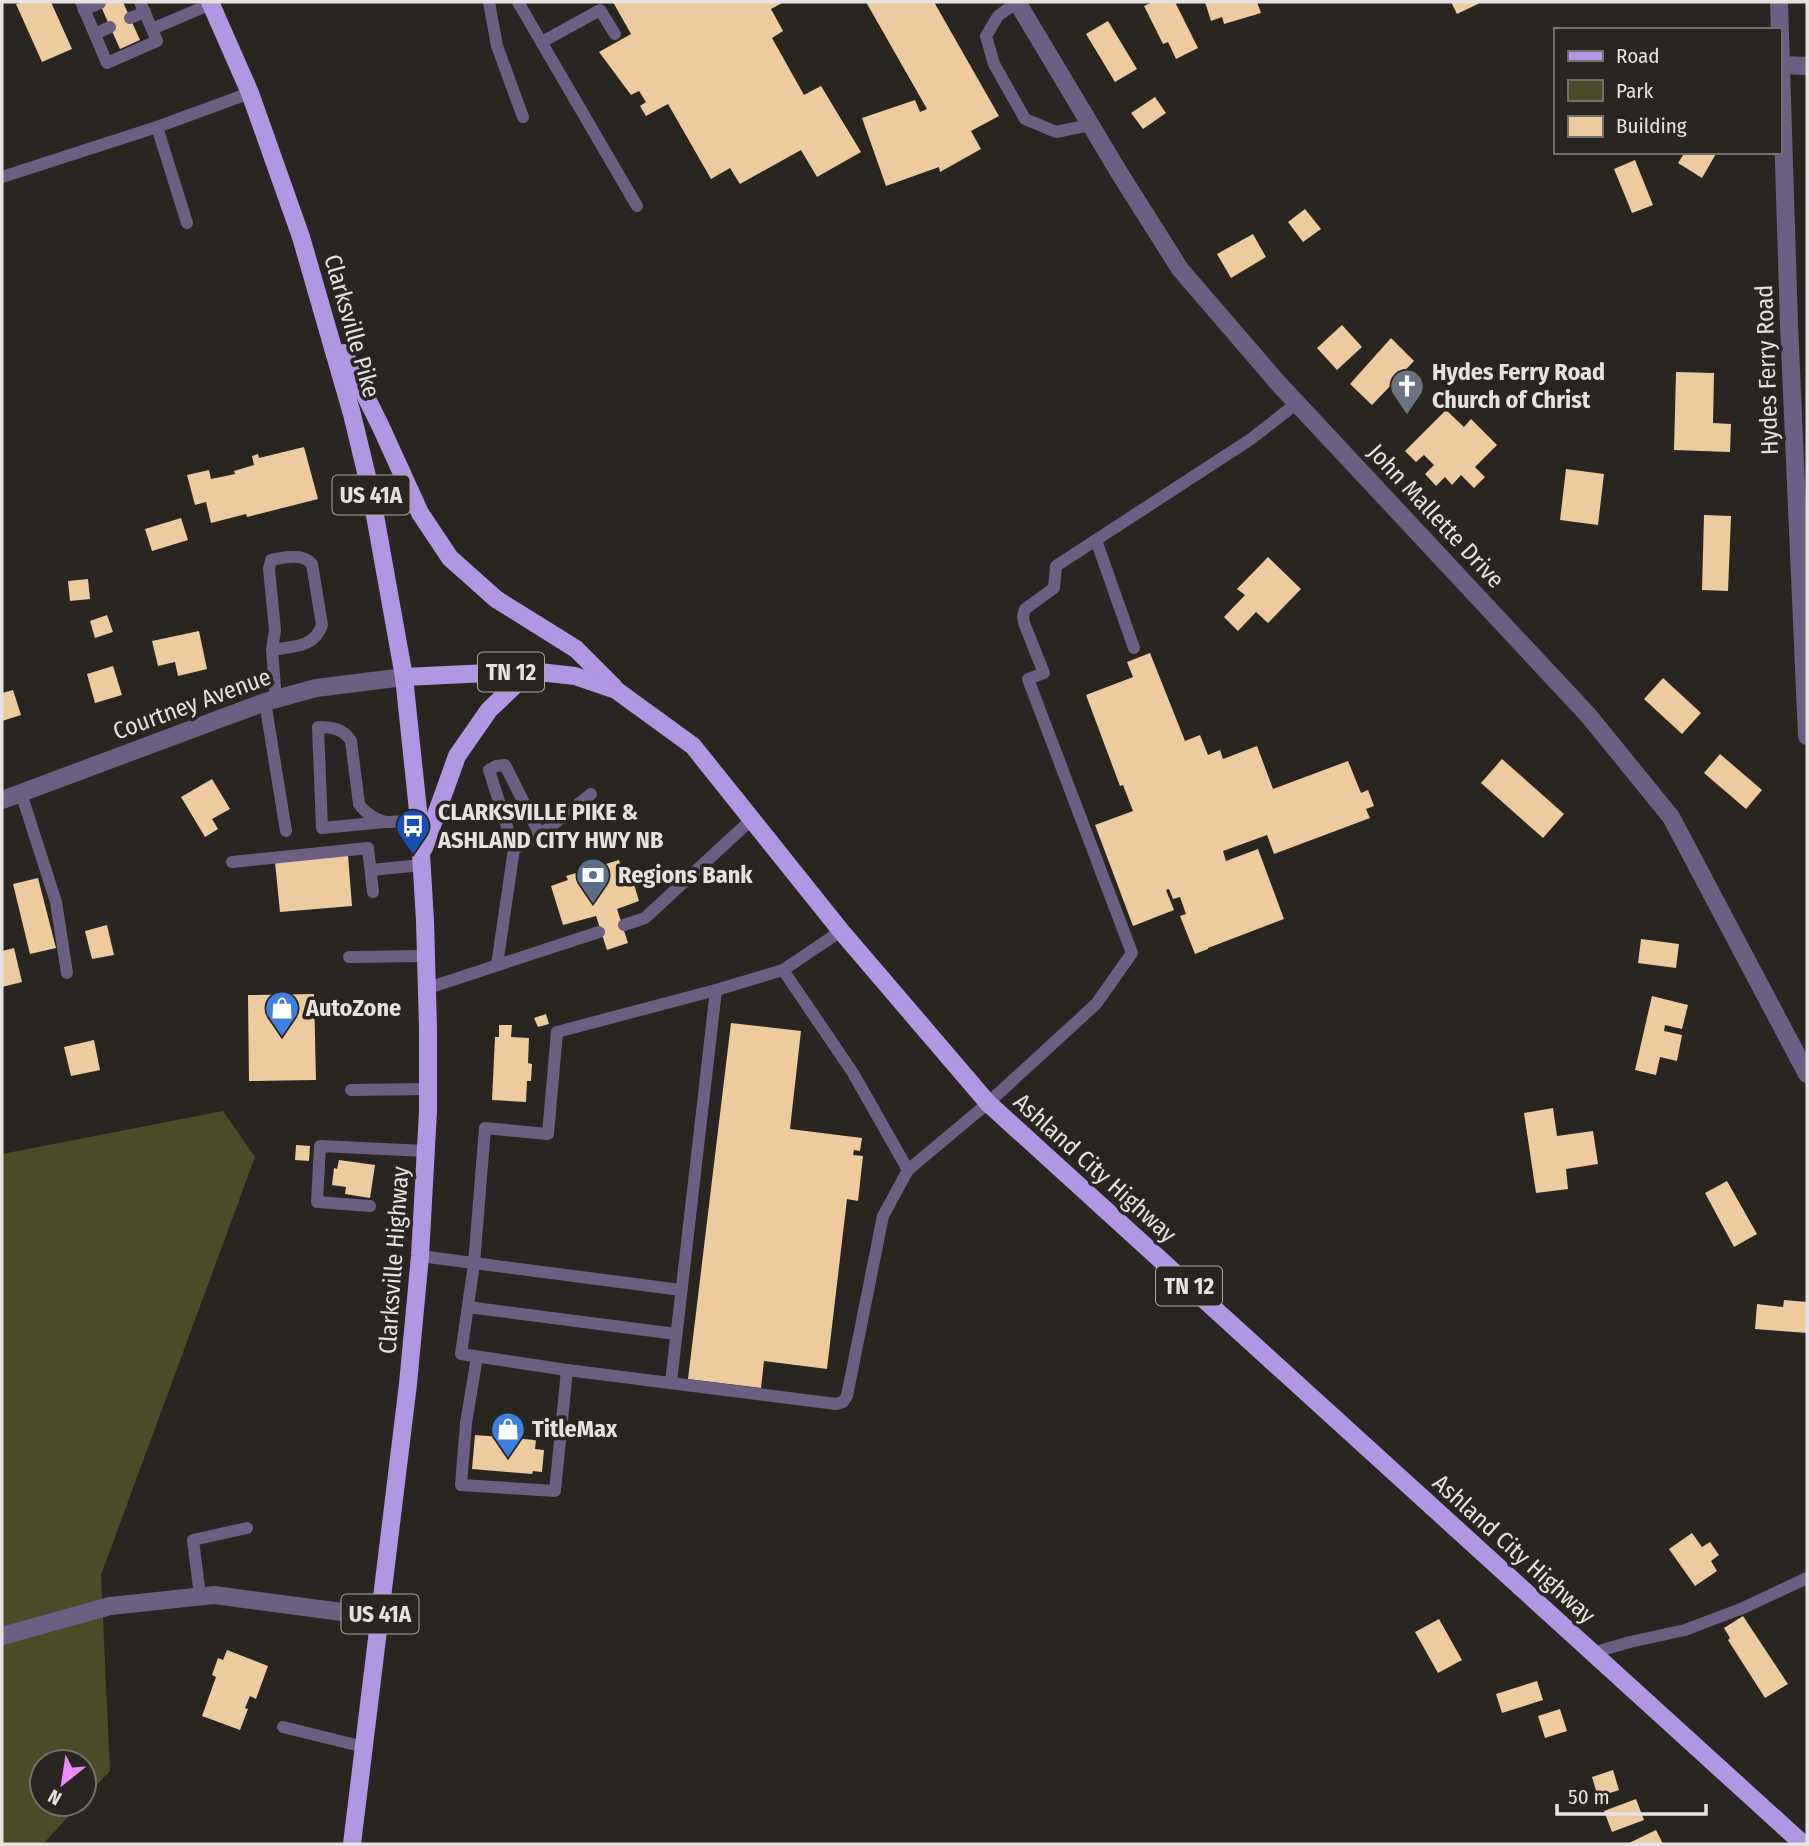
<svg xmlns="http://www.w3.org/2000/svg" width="1809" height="1846" viewBox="0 0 1809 1846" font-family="'Fira Sans Condensed',sans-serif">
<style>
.green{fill:#494c24}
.building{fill:#edcb9e}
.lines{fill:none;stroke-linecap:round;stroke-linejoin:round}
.service{stroke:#6b5f83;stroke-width:12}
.minor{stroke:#6b5f83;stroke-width:18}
.tertiary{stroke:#6b5f83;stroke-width:18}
.primary{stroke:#b197e2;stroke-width:18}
.labels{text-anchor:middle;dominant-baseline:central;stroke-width:7;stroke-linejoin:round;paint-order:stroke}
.shield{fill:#292520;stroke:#ada9a6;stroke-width:2}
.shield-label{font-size:23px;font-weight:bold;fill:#e5e2df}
.street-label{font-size:24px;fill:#e5e2df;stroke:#292520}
.poi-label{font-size:24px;font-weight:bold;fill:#e5e2df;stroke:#292520;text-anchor:start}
</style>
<rect width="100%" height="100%" fill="#292520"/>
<polygon class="green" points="223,1111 255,1157 101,1575 110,1771 84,1799 84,1762 42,1762 42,1804 80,1804 43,1844 2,1844 2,1154"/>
<g class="building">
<polygon points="23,2 51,2 72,49 42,62 16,4"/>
<polygon points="99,2 123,2 140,40 120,49"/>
<polygon points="613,2 784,2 771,9 783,31 772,38 804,95 821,86 861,152 817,177 801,150 740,184 730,168 711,179 668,104 646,116 640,106 646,102 639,91 631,95 599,52 631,34"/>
<polygon points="866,2 934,2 999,116 971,131 981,149 940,172 939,167 886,186 862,118 915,100 920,112 927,109"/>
<polygon points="1153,2 1175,2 1198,48 1176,59 1168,42 1163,44 1144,6"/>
<polygon points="1205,2 1257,2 1261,13 1224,24 1222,17 1211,21"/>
<polygon points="1451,2 1482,2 1457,14"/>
<polygon points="1108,21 1137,69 1115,82 1086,34"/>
<polygon points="1155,97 1166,113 1143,129 1131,113"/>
<polygon points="1685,152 1717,152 1702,178 1678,163"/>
<polygon points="1635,160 1653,205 1632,213 1614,169"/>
<polygon points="1305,209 1321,229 1303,242 1288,222"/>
<polygon points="1253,234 1266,257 1231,278 1217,254"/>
<polygon points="1342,325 1362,347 1337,370 1317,348"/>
<polygon points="1391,338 1414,361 1372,405 1350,384"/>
<polygon points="1676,372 1714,373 1713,423 1731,424 1730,452 1674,450"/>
<polygon points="1446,410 1464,427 1471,419 1497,445 1475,467 1485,477 1474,488 1461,475 1452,485 1445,477 1436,486 1425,474 1434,465 1424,455 1416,462 1405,451"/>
<polygon points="304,447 318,499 247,517 246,514 211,523 206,502 195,505 187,475 209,470 211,479 235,474 234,471 254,465 252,456 258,454 259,458"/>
<polygon points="1566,469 1604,474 1598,525 1560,520"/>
<polygon points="1704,515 1731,516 1728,591 1702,590"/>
<polygon points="181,518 188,540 152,551 145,529"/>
<polygon points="1268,557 1301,589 1268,623 1256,612 1238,631 1224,617 1245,595 1237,589"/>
<polygon points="88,579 90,599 70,601 68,581"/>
<polygon points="107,615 113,632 95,638 90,621"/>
<polygon points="199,631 207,669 178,676 175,662 158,666 152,641"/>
<polygon points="1150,653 1185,741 1200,735 1208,755 1220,750 1223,759 1257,746 1273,789 1348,761 1361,793 1368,790 1374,806 1366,809 1370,818 1274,854 1267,835 1223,851 1226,861 1258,849 1284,919 1208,948 1208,949 1195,954 1180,916 1186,914 1180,897 1173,899 1169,889 1166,890 1174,910 1133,926 1095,825 1133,811 1123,785 1120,786 1086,695 1133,677 1127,662"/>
<polygon points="113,666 122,695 95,703 87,674"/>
<polygon points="1663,678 1701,713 1682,734 1644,699"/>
<polygon points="13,690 21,715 2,721 2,693"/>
<polygon points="1720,754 1762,790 1746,809 1704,773"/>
<polygon points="1502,759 1564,814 1543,838 1481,783"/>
<polygon points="212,779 230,809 212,819 218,829 205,837 181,797"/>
<polygon points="348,855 352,906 280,912 275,862"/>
<polygon points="619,860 623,873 630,871 639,901 617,909 628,943 607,950 596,916 563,925 551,886 568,880 566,876"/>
<polygon points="38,878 56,948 30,954 13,884"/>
<polygon points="107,925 114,955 92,959 85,931"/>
<polygon points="1641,939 1679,944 1676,968 1638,963"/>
<polygon points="14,948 22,982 2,987 2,951"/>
<polygon points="314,994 316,1080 249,1081 248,995"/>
<polygon points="1652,996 1688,1005 1682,1029 1665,1025 1664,1031 1682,1035 1677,1061 1660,1057 1656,1075 1635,1070"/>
<polygon points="546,1014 549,1024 538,1027 534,1018"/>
<polygon points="731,1023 801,1031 790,1129 862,1138 860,1151 854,1150 853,1155 863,1156 858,1201 847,1199 827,1369 764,1361 761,1388 688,1379"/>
<polygon points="499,1025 512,1025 511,1037 529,1038 528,1063 532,1064 531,1081 527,1081 526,1102 492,1100 495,1037 499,1037"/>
<polygon points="94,1040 100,1070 71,1076 64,1047"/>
<polygon points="1553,1108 1557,1136 1593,1131 1598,1164 1566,1169 1568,1189 1536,1193 1524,1113"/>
<polygon points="296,1145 310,1146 309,1161 295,1160"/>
<polygon points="339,1160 375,1165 370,1198 345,1194 346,1187 332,1185 334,1168 337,1169"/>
<polygon points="1727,1181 1757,1234 1734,1247 1705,1193"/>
<polygon points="1784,1300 1807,1302 1807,1333 1755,1329 1757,1304 1783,1307"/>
<polygon points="475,1435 536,1440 535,1449 544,1450 542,1472 533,1471 532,1474 472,1469"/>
<polygon points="1692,1533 1702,1547 1710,1542 1719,1555 1711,1561 1717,1571 1695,1586 1669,1549"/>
<polygon points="1743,1616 1788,1684 1765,1698 1728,1640 1730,1638 1724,1628"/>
<polygon points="1439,1619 1462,1660 1438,1673 1415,1632"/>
<polygon points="227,1650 268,1666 256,1699 250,1696 245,1708 248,1709 240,1730 202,1716 216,1677 212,1675 218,1658 223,1660"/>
<polygon points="1537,1681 1543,1700 1502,1713 1496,1694"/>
<polygon points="1560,1709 1567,1731 1545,1738 1538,1716"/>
<polygon points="1613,1770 1619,1790 1598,1797 1592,1777"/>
<polygon points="1636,1799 1644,1820 1612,1832 1604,1811"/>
<polygon points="1656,1830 1663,1844 1627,1844"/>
</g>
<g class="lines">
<g class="service">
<polyline points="81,2 107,63 157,41 152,29"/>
<polyline points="140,2 152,29 211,4"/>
<polyline points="489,2 497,46 523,117"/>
<polyline points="518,2 637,206"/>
<polyline points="1017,2 998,16 986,36 994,64 1025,119 1056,132 1090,125"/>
<polyline points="84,10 100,3"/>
<polyline points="130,18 145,12"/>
<polyline points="95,34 110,27"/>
<polyline points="542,42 600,10 615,34"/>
<polyline points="157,127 250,93"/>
<polyline points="2,177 157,127 187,223"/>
<polyline points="1096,540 1134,648"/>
<path d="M272,650C294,646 314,648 322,625L312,564C303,553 285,557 271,560L269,569L275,630L272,650L276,699"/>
<polyline points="265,702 286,831"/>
<polyline points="21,793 56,902 67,973"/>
<path d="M389,822C378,822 365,813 359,804L351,741C344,729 332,727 318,727L322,828L385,822H389L419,820"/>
<polyline points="514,849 540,835 591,794"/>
<polyline points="232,862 368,848 373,892"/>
<polyline points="371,870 422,865"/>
<polyline points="624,925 645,918 752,819"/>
<polyline points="841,931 783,970 716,990 557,1032 548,1134 485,1128 474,1264 461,1354 567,1370 836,1404 843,1402 847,1396 883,1216 908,1170 988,1103 1096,1004 1132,953 1028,679 1044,673 1024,623 1023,616 1025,609 1054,588 1056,566 1251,439 1297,403"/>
<polyline points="349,957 426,956"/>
<polyline points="497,965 514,849 489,770 496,766 505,765 540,835"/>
<polyline points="783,970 853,1073 908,1170"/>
<polyline points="428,988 599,932"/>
<polyline points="351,1090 428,1089"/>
<polyline points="370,1206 317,1202 320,1146 426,1151"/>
<polyline points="420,1256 681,1290"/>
<polyline points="468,1307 676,1334"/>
<polyline points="477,1357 466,1423 461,1485 555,1491 567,1370"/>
<polyline points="671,1382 716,990"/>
<polyline points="200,1596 193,1540 247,1528"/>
<polyline points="1592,1653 1630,1642 1685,1630 1743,1608 1807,1578"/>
<polyline points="283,1727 364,1747"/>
</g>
<g class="minor">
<polyline points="1781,65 1807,66"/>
<polyline points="2,800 265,702 316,688 404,677"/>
<polyline points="2,1636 110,1606 214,1595 380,1617"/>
</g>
<g class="tertiary">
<polyline points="1017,2 1120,174 1180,269 1278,383 1588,715 1671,817 1807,1074"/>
<polyline points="1779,2 1789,324 1807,736"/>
</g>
<g class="primary">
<polyline points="210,2 250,93 301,237 352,414 371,493 404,677 419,820 425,921 428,1028 428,1111 420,1256 408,1384 352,1844"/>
<polyline points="344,353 380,425 420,513 450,558 496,599 576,649 614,687"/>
<polyline points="404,677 530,671 575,676 616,690 693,746 841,931 988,1103 1803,1844"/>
<polyline points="424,848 457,756 489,710 530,671"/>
</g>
</g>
<defs>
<g id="church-pin" transform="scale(1.75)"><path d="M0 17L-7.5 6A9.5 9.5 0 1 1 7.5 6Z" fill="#6b7280" stroke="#292520"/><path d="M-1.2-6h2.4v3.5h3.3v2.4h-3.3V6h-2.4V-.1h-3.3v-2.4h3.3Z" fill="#fff"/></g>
<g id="bus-pin" transform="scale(1.75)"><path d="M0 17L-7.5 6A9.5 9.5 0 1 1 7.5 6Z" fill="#1a4fb4" stroke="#292520"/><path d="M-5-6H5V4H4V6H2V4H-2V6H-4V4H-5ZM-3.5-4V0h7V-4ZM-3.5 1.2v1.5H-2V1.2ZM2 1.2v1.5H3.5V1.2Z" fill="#fff"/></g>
<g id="bank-pin" transform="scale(1.75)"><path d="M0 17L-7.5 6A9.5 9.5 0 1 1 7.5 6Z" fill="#5c6f8a" stroke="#292520"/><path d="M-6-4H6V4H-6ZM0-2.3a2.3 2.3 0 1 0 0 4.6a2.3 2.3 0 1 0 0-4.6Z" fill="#fff"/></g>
<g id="shop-pin" transform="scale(1.75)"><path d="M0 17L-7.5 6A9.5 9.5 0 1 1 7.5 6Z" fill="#3f7fe0" stroke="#292520"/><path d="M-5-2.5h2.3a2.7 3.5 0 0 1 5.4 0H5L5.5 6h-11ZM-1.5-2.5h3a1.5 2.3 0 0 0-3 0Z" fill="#fff"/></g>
</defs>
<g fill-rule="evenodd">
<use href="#church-pin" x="1407" y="386"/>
<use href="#bus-pin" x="413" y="826"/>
<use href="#bank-pin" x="593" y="875"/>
<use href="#shop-pin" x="282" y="1008"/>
<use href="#shop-pin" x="508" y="1429"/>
</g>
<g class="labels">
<g class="shield">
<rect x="332.5" y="475.5" width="77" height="39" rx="5"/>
<rect x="478" y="652.5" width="66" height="39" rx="5"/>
<rect x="1156" y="1266.5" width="66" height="39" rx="5"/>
<rect x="341.5" y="1594.5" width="77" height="39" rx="5"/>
</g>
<g class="shield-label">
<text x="371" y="495">US 41A</text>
<text x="511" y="672">TN 12</text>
<text x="1189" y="1286">TN 12</text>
<text x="380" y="1614">US 41A</text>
</g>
<g class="street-label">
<text transform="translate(352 326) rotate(74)">Clarksville Pike</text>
<text transform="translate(1767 370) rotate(-92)">Hydes Ferry Road</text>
<text transform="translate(1436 516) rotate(47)">John Mallette Drive</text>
<text transform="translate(192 704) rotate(-20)">Courtney Avenue</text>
<text transform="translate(1095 1168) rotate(42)">Ashland City Highway</text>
<text transform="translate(394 1260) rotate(-86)">Clarksville Highway</text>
<text transform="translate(1514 1549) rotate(42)">Ashland City Highway</text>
</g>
<g class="poi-label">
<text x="1432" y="372">Hydes Ferry Road<tspan x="1432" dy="28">Church of Christ</tspan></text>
<text x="438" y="812">CLARKSVILLE PIKE &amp;<tspan x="438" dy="28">ASHLAND CITY HWY NB</tspan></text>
<text x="618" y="875">Regions Bank</text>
<text x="306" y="1008">AutoZone</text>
<text x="532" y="1429">TitleMax</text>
</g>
</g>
<rect width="1809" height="1846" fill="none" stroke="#e5e2df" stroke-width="7"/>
<rect x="1554" y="28" width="228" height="126" fill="#292520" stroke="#74716c" stroke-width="2"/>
<rect x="1568" y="51" width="35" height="10" fill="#b197e2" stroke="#74716c" stroke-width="2"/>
<text x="1616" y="63" font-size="21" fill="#e5e2df">Road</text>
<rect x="1568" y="80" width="35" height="21" fill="#494c24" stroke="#74716c" stroke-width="2"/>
<text x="1616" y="98" font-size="21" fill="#e5e2df">Park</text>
<rect x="1568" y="116" width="35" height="21" fill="#edcb9e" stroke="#74716c" stroke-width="2"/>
<text x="1616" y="133" font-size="21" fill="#e5e2df">Building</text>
<g transform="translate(63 1783) rotate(210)"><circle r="33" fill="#292520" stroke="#74716c" stroke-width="2"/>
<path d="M0-5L12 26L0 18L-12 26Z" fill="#ea8dfc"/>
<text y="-10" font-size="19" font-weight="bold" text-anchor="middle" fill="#e5e2df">N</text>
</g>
<path d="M1557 1804v10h149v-10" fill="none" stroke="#e5e2df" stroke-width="3.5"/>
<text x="1568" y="1804" font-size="21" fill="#e5e2df" stroke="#292520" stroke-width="5" paint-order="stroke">50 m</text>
</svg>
